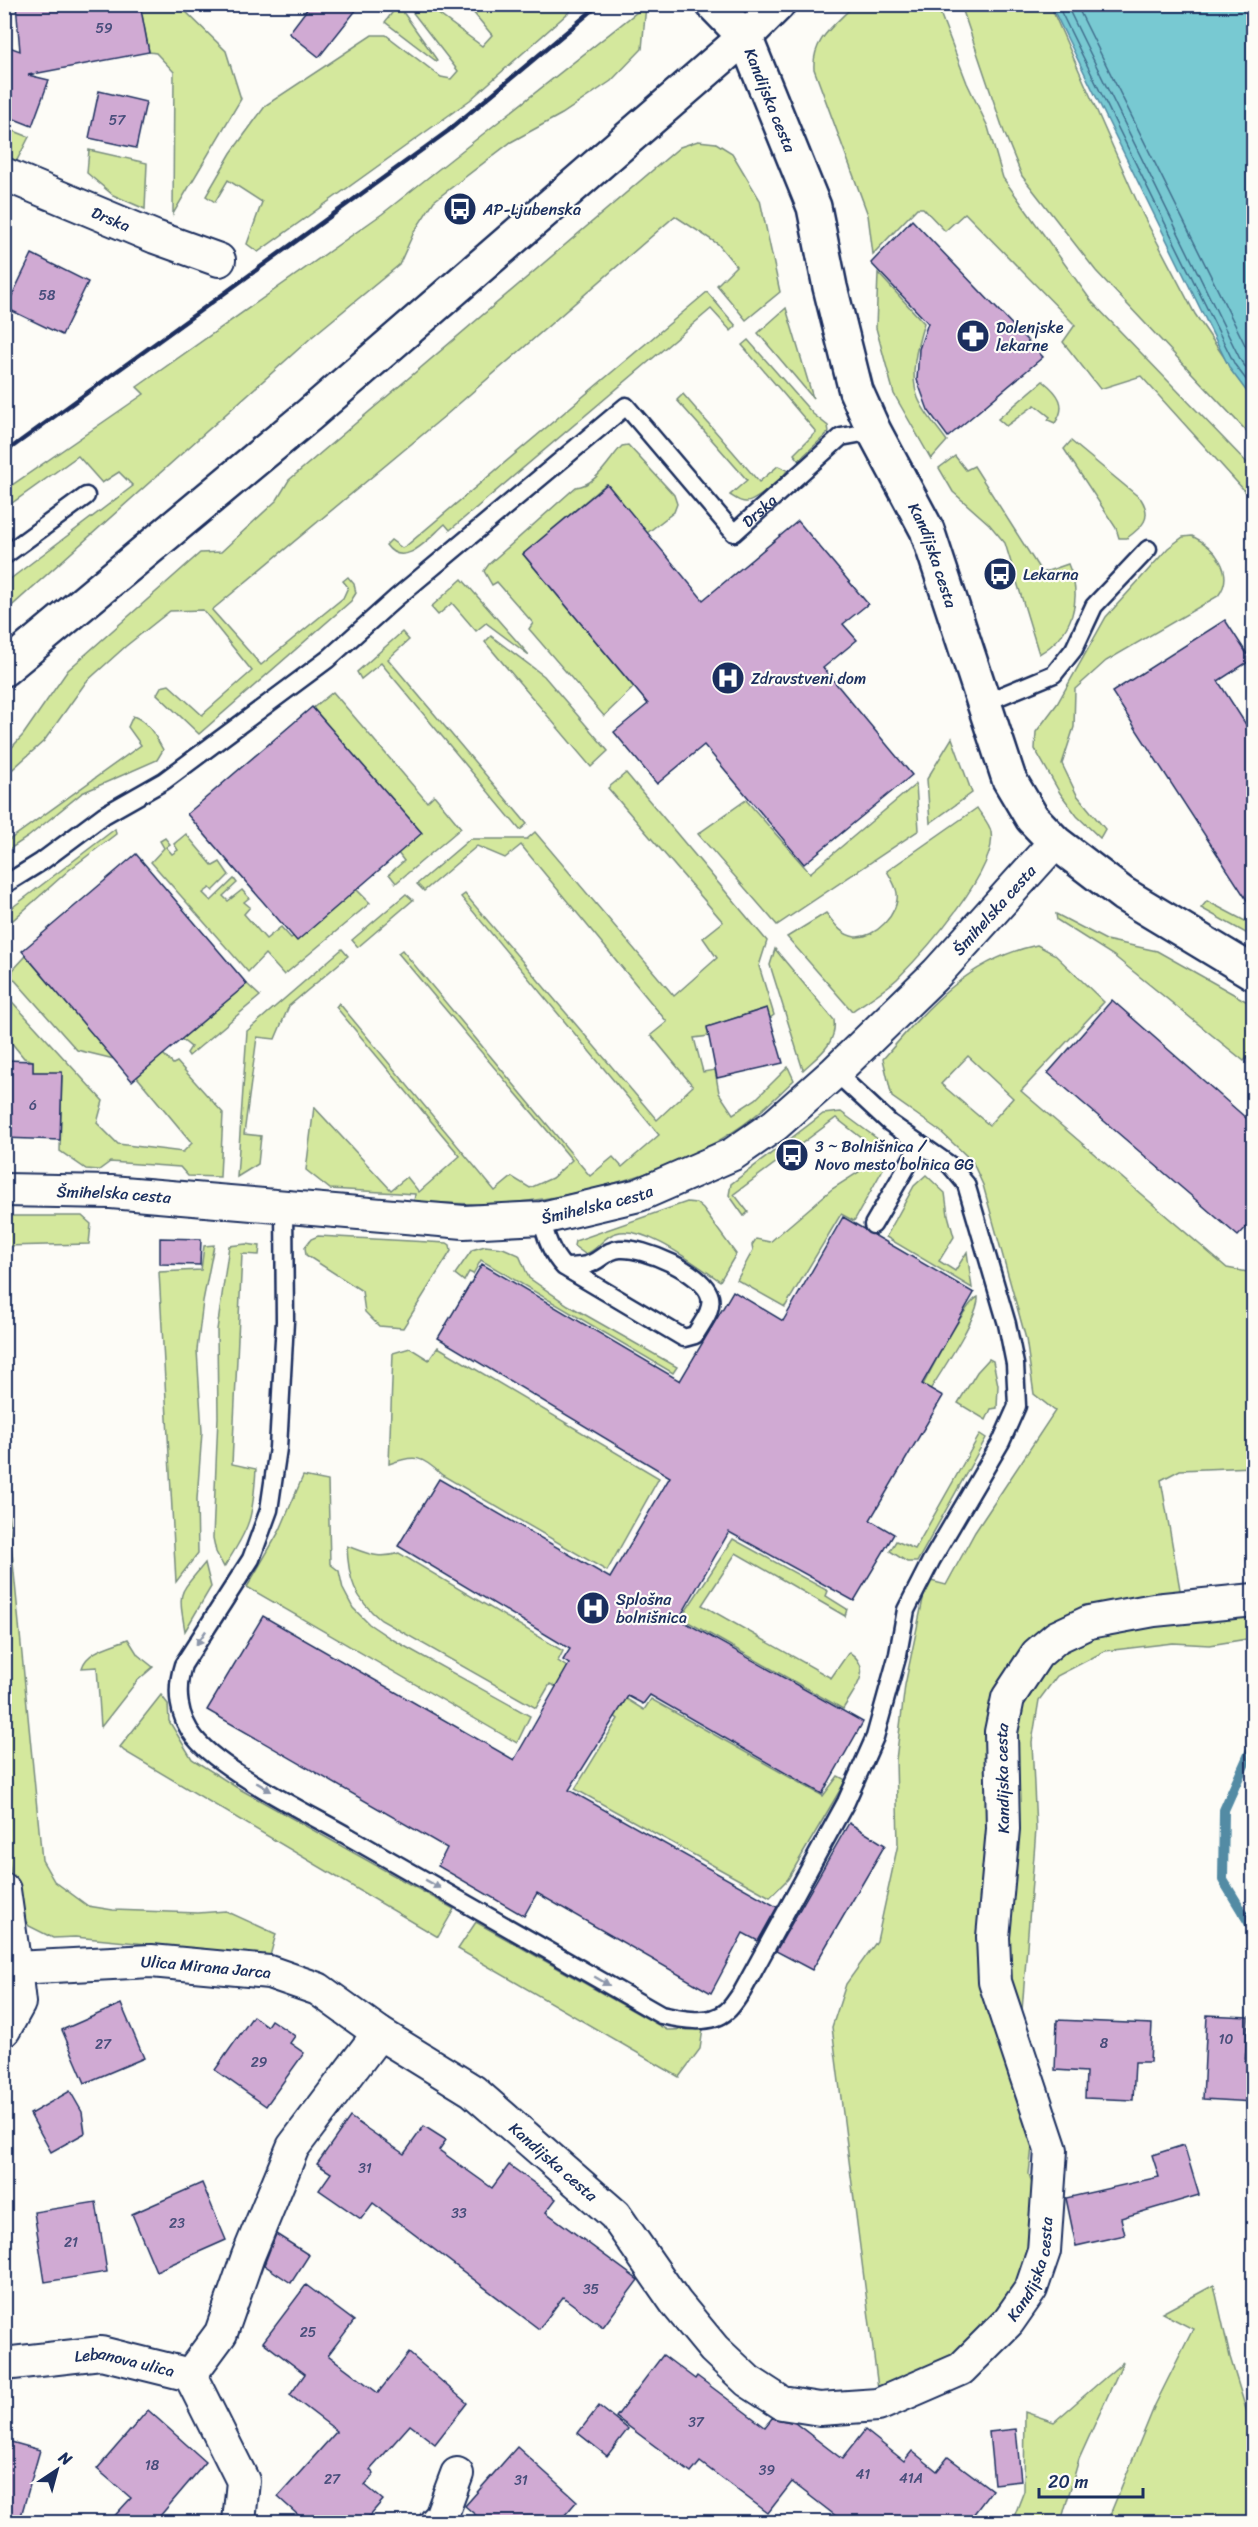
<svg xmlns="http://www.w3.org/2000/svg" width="1258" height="2527" viewBox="0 0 1258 2527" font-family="Sriracha,sans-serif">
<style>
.green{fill:#d4e89d;stroke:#788c7e;stroke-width:1.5;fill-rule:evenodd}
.water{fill:#78c9d2;stroke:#538ba4;stroke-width:1.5}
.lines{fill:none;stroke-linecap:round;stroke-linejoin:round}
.shore{stroke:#406d8c;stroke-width:1.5}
.stream{stroke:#538ba4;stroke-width:10}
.building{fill:#d0aad3;stroke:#1b2f5e;stroke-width:1.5}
.service-casing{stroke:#1b2f5e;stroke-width:21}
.minor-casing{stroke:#1b2f5e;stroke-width:36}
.tertiary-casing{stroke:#1b2f5e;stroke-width:38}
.secondary-casing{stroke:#1b2f5e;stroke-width:38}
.service{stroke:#fdfcf7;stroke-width:16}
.minor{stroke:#fdfcf7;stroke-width:32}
.tertiary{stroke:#fdfcf7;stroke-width:33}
.secondary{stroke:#fdfcf7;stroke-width:33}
.rail{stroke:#1b2f5e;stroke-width:4.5}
.oneway{fill:#8c96aa}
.labels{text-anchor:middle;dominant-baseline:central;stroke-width:4.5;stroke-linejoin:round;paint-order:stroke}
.number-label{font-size:14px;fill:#484e7b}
.street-label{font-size:16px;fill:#1b2f5e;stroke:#fdfcf7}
.poi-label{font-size:16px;fill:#1b2f5e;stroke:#fdfcf7;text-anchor:start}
</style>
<rect width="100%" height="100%" fill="#fdfcf7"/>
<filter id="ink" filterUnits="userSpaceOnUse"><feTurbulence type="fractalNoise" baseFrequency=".0167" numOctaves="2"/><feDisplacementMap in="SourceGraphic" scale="12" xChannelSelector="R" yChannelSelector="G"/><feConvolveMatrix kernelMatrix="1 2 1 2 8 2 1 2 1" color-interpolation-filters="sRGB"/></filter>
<g filter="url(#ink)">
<g class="green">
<polygon points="140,5 179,5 226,51 241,99 173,214 174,72 156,53 149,52"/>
<polygon points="398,5 437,60 436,61 385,22"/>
<polygon points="407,5 426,5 482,46 492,35 467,5 577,5 470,100 258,252 247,244 262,202 228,180 215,202 206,196 231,153 266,105 372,35 386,35 441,77 451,79 458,71"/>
<polygon points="646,5 642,49 611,81 562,114 511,142 434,201 414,232 399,265 313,336 5,612 5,583 133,486 119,472 102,483 78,456 5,508 5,490 144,394 137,387 382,214"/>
<path d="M854,5H937L967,83L988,127L1003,178L1092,302L1253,469V500L1141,376L1100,389L1063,342L1075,325L965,213L945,231L923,208H917L873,254L868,215L814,69C812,39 835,25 854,5Z"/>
<polygon points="961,5 1050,5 1143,215 1195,314 1253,400 1253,438 1096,271 1022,176 1004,132"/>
<polygon points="4,127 29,137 15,164 5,161"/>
<polygon points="698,141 716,143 732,153 760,200 780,292 746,320 717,285 736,266 718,244 675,216 446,415 212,610 261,665 343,598 348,587 343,581 348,577 354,584 356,593 351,601 199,734 157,694 161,687 169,685 202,715 252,671 203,610 170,611 126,646 86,682 44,741 5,776 5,755 23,735 68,670 200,553 221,552 277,500 289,480 680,147"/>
<polygon points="89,150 147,163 145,209 113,195 87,173"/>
<path d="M878,273L924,323C917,346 909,375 918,398C924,413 938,428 947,441L931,459L894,394L876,328Z"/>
<path d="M707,292L736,326L731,331L711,309L450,530L445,524C429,538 404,570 386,545L391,540L402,548L406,546Z"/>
<polygon points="786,308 813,398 758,333"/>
<polygon points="748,340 813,414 828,426 829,432 799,460 794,454 816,432 742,345"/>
<path d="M1043,381C1058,393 1068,405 1055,423L1048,420L1050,417L1035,405L1006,426L998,419Z"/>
<path d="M683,394L759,482L778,466L787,470C785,477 756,501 747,502C741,503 735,498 730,495L747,480L677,400Z"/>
<path d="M1071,441L1141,499C1153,518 1142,527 1127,538H1119L1116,528L1064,449Z"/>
<path d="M628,445L674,495L677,504L674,512L647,533L606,484L523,554L634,687L604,716L529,629L533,623L497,582L492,585L484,571L489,564L576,487C597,485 609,459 622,446Z"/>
<path d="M955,456L966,470L974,466L1042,573L1068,564C1084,600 1072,635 1039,654L1005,543L989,524L953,492L939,468Z"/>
<path d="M1192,536C1215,547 1236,573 1218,596L1106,661L1075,689L1074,727L1062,764L1077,795L1105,829L1100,838L1077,816L1060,793L1035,749L1036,732L1057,704L1106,617L1168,548L1183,537Z"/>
<polygon points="462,579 529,655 486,623 476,631 452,603 438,615 431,607"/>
<polygon points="402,632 409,640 388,659 527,824 520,830 381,663 361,679 357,672"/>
<polygon points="491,636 544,676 608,751 591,767 485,642"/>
<polygon points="333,692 427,802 434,795 461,828 396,883 389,874 404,861 398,853 421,832 313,708"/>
<path d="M133,716C148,721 156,737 163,750L157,760L82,793L28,837L5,852V843L141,745L128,727Z"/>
<polygon points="952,738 972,793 930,823 927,779"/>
<path d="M626,773L767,941L759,966L774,1015L770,1018L766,1008L711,1026L707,1028L709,1036L694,1038L703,1072L715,1070L719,1093L733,1114L756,1099L788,1067L794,1080C778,1095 761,1113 743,1125C677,1172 572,1200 492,1204C466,1205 440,1202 414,1202L415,1194L330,1189L306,1170L314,1107L391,1190L407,1177L419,1192L460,1156L336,1007L339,1003L495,1191L512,1177L530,1188L552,1178L572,1160L398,953L402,950L590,1176L613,1157L622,1167L659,1135L461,897L465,894L657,1120L693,1086L651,1035L667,1022L521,845L505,858L477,846L424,891L417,884L470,839H527L535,832L674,996L717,958L703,938L723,922L608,788Z"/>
<polygon points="916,784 919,830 777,925 698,834 746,800 810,873"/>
<path d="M977,808C981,815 990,824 991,832C999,869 923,953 897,979C884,991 867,1001 852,1011L787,937L826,913C834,923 841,935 855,937C875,939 900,913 897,893C896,886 891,878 887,871Z"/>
<polygon points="115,829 116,834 69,870 5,927 5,913"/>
<polygon points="186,834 213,866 220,862 229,875 213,891 210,888 203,893 211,901 234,879 237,883 223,896 228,901 242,890 249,898 244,902 250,907 244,914 266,939 281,927 291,938 356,889 370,903 284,975 265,954 248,972 151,862 164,848 160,841 165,838 170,844 166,847 172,854 178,850 174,844"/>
<polygon points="406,894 413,900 358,947 352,940"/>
<polygon points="1207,901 1245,921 1253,909 1253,937 1201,908"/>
<polygon points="1056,914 1106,940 1157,951 1253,1005 1253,1052 1244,1061 1114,956 1057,920"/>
<path d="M1037,945L1054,954L1104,1002L1021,1091L1227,1268L1253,1273V1467L1180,1470L1161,1480L1181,1595L1133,1604L1007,1682L986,1934L1033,2137L1029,2174L1039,2206L1030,2261L969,2347L879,2396L832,2027L846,1984L877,1941L898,1844L896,1760L905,1685L927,1580L946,1585L975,1532L1055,1411L1034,1394L1026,1339L983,1185L972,1161L940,1131L892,1097L883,1059C928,1007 967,960 1037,945ZM968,1056L1013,1098L989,1125L941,1084Z"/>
<polygon points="342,949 348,956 289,1006 275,1039 257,1037 244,1134 261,1136 258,1164 237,1177 247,1031"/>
<path d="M775,949L834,1020C837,1044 819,1055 803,1070L770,965Z"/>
<polygon points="26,956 114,1059 77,1050 12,977 13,970"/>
<polygon points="247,984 260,996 189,1056 187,1053 191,1047 181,1039"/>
<polygon points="5,994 103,1101 97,1123 118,1144 183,1152 192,1143 137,1077 163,1054 173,1064 177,1062 223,1113 220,1177 188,1176 180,1167 110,1162 99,1170 86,1169 60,1151 62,1073 33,1072 33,1061 24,1058 10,1041 12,1008 5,1008"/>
<polygon points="841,1112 883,1143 868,1143 836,1118 734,1194 748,1212 744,1216 729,1195 731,1184 823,1114"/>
<polygon points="882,1157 888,1160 854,1221 841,1214 785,1307 737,1280 753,1250 752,1245 756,1239 770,1242 832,1189"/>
<polygon points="926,1175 945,1193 948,1215 954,1237 939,1261 955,1271 967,1252 972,1288 886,1237 914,1186"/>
<path d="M687,1202L696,1203L703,1209L736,1254L720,1281C696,1265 644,1224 616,1233C603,1236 598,1251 585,1254L574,1246L575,1241Z"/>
<polygon points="4,1216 82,1216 91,1224 89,1244 5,1246"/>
<polygon points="318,1236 447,1243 450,1245 451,1251 403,1328 379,1326 365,1312 362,1291 306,1255 305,1247 311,1239"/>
<path d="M246,1244L260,1246L259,1255L242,1254L232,1464L256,1469C253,1517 251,1526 224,1567L216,1552L213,1538L218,1417L217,1330L229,1246Z"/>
<polygon points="214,1245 203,1301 197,1350 202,1432 197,1499 198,1553 176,1582 159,1272 201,1270 204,1246"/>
<polygon points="485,1246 503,1248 519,1255 529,1278 568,1305 677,1367 673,1373 481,1260 473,1274 469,1272 464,1281 455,1274 472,1250"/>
<path d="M978,1297C980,1316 933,1384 921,1404L915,1400C925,1382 964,1303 978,1297Z"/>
<path d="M438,1347L659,1478L607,1571L442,1475C422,1456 415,1454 389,1464L393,1353L410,1348L429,1360Z"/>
<polygon points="989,1359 993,1361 998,1385 997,1408 991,1409 986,1420 958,1403 977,1372"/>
<polygon points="980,1434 986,1438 917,1562 907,1562 890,1551 896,1541 915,1549"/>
<polygon points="4,1470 42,1860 54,1881 88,1906 113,1910 198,1913 226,1911 276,1934 270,1956 75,1937 53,1938 29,1926 15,1907 4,1825"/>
<polygon points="303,1476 328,1481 330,1564 339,1571 343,1589 353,1608 369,1624 390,1638 530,1716 517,1743 247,1587 280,1530"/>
<path d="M733,1539L828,1591L826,1596L847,1609L845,1616L736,1553L702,1605L831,1678L849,1652C875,1669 854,1690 843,1709L681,1618Z"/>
<path d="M347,1546C366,1553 379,1560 399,1553L563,1651L558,1661L570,1669L559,1688L550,1684L536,1708L381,1620C355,1599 348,1579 347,1546Z"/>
<path d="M205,1563L211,1587L185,1631C178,1589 178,1596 205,1563Z"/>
<polygon points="1253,1610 1253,1638 1210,1645 1173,1643 1105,1651 1057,1676 1039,1700 1032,1742 1036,1829 1022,2011 1014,2011 1002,1957 1010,1722 1025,1682 1081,1635"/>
<path d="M128,1639L138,1655L153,1667L137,1681L101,1727L97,1667L82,1668C87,1650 112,1646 128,1639Z"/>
<polygon points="612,1690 644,1710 651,1699 823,1796 838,1776 846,1780 788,1879 770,1897 575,1789 618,1719 602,1706"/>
<polygon points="161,1695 168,1704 169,1721 192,1759 236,1787 454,1909 438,1937 124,1751 120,1747"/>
<polygon points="476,1922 667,2030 703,2029 700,2049 679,2077 458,1949"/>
<polygon points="1214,2285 1230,2357 1253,2432 1253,2522 1107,2522 1155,2405 1193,2329 1162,2313"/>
<polygon points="1123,2362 1079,2459 1061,2522 1012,2522 1024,2491 1025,2412 1054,2422"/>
</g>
<polygon class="water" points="1051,5 1253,5 1253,400 1230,369"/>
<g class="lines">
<g class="shore">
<polyline points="1057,4 1235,365 1254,390"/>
<polyline points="1066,4 1241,361 1254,378"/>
<polyline points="1076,4 1254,363"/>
</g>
<polyline class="stream" points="1254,1743 1224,1810 1223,1880 1254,1931"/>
</g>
<g class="building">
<polygon points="16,4 140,4 149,52 28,75 49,80 32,126 4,115 4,45 20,51"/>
<polygon points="311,4 361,4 319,57 289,33"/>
<polygon points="99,91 146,102 136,148 89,138"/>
<polygon points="912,220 1043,357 948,437 928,410 917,380 919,349 928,323 871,263"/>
<polygon points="32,254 88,282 62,335 6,308"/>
<polygon points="607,484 703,600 798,521 868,604 843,624 857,640 823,668 912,775 804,864 704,745 657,784 614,732 648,704 523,554"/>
<polygon points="1225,620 1251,660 1218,681 1254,737 1254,911 1112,692"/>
<polygon points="312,707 422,833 297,941 187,814"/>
<polygon points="136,854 247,984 132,1081 22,951"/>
<polygon points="1112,1000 1254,1125 1254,1219 1238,1236 1048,1073"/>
<polygon points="767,1008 783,1063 717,1078 707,1027"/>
<polygon points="6,1060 33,1061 33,1072 62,1072 60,1140 4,1138"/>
<polygon points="843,1217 974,1293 922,1384 943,1396 870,1520 894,1534 854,1601 729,1532 679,1619 863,1722 822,1794 650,1695 643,1704 628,1696 569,1790 777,1907 758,1941 743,1933 711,1993 537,1893 524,1916 438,1866 447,1848 207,1710 263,1616 514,1760 569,1664 563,1660 570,1649 398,1546 439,1479 610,1578 670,1477 438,1338 482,1264 680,1381 733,1291 783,1321"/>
<polygon points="160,1238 201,1239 200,1265 160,1264"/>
<polygon points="849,1823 885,1845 812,1970 776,1951"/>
<polygon points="121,2004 144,2058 85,2083 62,2030"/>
<polygon points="1207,2015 1248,2017 1245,2062 1254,2062 1254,2102 1203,2099"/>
<polygon points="253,2016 267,2026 271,2020 295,2036 290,2043 304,2053 266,2106 215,2070"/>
<polygon points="1057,2020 1152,2024 1150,2062 1135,2062 1133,2100 1085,2098 1086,2072 1055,2070"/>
<polygon points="70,2091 82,2112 85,2133 51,2152 30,2114"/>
<polygon points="350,2117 404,2154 424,2126 446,2140 439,2150 492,2188 509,2165 556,2199 546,2212 638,2280 603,2327 563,2297 539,2329 373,2203 361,2219 319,2190 331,2173 317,2164"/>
<polygon points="1184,2145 1199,2195 1121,2218 1125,2235 1076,2246 1066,2198 1159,2177 1152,2155"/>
<polygon points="202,2183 226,2240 156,2271 132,2214"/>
<polygon points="96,2202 107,2272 45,2282 34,2212"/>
<polygon points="276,2234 309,2255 291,2283 264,2265"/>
<polygon points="306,2285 354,2321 328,2355 378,2393 409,2353 467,2403 435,2444 410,2425 370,2470 374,2474 365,2485 383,2500 363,2523 307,2523 278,2497 337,2431 290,2395 305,2374 263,2342"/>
<polygon points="663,2355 695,2379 697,2376 765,2427 772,2418 795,2423 842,2459 865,2430 904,2461 912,2451 937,2471 948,2457 992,2490 967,2523 845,2523 792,2482 768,2513 700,2462 691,2473 616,2417"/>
<polygon points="599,2406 628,2429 607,2456 578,2433"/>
<polygon points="148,2410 206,2462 154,2523 108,2523 131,2498 97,2469"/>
<polygon points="1016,2429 1021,2481 994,2484 989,2432"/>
<polygon points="4,2440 40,2450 19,2523 4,2523"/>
<polygon points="517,2447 577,2501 558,2523 485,2523 465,2506"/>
</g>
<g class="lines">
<g class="service-casing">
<g id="service">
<polyline points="4,556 86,496"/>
<polyline points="986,702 1054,674 1074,649 1094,606 1148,549"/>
<path id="s1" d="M4,885L41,862L104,815L164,781L328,659L396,598L626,406L734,533L841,437L874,431"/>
<path d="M284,1207L285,1321L278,1448L269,1510L251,1559L183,1665C175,1690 178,1717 195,1738C222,1771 305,1812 344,1834C450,1894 556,1954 661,2015C679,2019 711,2026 727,2011C733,2006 737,1998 742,1992L846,1802L875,1737L898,1654L906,1610L931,1561L1001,1442L1017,1406L1015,1364L1007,1324L966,1184L950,1165L890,1123L835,1072"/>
<path d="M542,1218C545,1237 551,1253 564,1267L684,1338L695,1335C701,1324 713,1311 710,1297C704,1273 644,1247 620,1249C607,1250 603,1258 592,1263C584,1267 573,1267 564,1267"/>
<polyline points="873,1225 920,1144"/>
</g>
</g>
<g class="minor-casing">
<g id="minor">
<path id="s2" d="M4,174L155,237L219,260"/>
<path id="s3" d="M4,1190L111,1192L464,1222L542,1218L639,1195L733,1154L775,1125L835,1072L937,973L1055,842"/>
<path id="s4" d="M4,1890L15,1968L151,1961L269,1972L318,1989L379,2033L473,2091L615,2215L676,2303L714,2349L748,2381L782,2403L820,2409L878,2405L961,2369L1008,2322L1031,2289L1044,2251L1051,2150L995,1982L993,1937L1003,1829L1001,1732L1008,1698L1037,1654L1057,1637L1089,1622L1154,1610L1254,1600"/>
<polyline points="4,2030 19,2003 15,1968"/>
<path id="s5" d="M4,2364L101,2353L190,2375L243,2481L239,2522"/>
<polyline points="190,2375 221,2333 248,2256 293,2147 379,2033"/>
<polyline points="436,2522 441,2517 457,2474"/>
</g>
</g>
<g class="tertiary-casing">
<polyline id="tertiary" points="4,669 309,415 745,37"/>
</g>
<g class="secondary-casing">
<g id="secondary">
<path id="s6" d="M713,4L745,37L814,207L830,287L856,391L874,431L927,530L1009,779L1032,818L1055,842L1123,894L1254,973"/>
<polyline points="745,37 778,4"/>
</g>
</g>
<use href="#service" class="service"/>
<use href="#minor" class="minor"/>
<use href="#tertiary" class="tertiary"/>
<use href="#secondary" class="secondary"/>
<polyline class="rail" points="4,453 448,131 600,4"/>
</g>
<defs><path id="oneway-solid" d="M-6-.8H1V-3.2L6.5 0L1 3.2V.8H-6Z" transform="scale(1.5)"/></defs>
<g class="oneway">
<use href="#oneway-solid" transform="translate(201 1638) rotate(124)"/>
<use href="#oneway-solid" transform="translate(264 1787) rotate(31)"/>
<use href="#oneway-solid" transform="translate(433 1884) rotate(29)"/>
<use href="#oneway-solid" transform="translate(602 1981) rotate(30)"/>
</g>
</g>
<defs>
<g id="bus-disc" transform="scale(1.725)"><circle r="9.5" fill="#1b2f5e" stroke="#fdfcf7"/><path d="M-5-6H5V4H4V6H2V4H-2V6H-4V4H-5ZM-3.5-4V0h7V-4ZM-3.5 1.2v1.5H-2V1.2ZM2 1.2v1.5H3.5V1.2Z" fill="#fff"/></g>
<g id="pharmacy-disc" transform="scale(1.725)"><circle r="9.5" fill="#1b2f5e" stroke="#fdfcf7"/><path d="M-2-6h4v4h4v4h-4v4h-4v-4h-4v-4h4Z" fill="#fff"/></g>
<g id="hospital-disc" transform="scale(1.725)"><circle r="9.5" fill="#1b2f5e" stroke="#fdfcf7"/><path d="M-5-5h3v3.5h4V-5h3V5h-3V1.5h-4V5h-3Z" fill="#fff"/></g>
</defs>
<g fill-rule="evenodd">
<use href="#bus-disc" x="460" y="209"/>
<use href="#pharmacy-disc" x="973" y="336"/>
<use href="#bus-disc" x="1000" y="574"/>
<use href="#hospital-disc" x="728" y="678"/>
<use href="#bus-disc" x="792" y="1155"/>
<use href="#hospital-disc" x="593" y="1608"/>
</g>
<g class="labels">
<g class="number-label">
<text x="104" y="28">59</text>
<text x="117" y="120">57</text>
<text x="47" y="295">58</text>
<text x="33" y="1105">6</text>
<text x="1226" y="2039">10</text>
<text x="1104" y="2043">8</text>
<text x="103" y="2044">27</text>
<text x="259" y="2062">29</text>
<text x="365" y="2168">31</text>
<text x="459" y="2213">33</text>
<text x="177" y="2223">23</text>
<text x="71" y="2242">21</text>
<text x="591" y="2289">35</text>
<text x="308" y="2332">25</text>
<text x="696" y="2422">37</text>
<text x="152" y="2465">18</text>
<text x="767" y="2470">39</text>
<text x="863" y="2474">41</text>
<text x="911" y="2478">41A</text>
<text x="332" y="2479">27</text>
<text x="521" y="2480">31</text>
</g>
<g class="street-label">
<text stroke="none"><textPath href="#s6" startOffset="114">Kandijska cesta</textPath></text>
<text stroke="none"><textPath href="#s2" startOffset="116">Drska</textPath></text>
<text stroke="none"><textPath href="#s1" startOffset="987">Drska</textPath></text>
<text stroke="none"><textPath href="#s6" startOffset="600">Kandijska cesta</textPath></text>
<text stroke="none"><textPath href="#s3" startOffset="1100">Šmihelska cesta</textPath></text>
<text stroke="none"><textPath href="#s3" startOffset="110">Šmihelska cesta</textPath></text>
<text stroke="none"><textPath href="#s3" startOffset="596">Šmihelska cesta</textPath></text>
<text stroke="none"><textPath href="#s4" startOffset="1830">Kandijska cesta</textPath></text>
<text stroke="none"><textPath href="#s4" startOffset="270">Ulica Mirana Jarca</textPath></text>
<text stroke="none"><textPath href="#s4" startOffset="678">Kandijska cesta</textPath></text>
<text stroke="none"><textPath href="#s4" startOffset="1326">Kandijska cesta</textPath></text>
<text stroke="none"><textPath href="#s5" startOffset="122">Lebanova ulica</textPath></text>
</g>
<g class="poi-label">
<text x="483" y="209">AP-Ljubenska</text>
<text x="996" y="327">Dolenjske<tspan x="996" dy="18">lekarne</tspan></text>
<text x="1023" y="574">Lekarna</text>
<text x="751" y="678">Zdravstveni dom</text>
<text x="815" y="1146">3 ~ Bolnišnica /<tspan x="815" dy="18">Novo mesto bolnica GG</tspan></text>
<text x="616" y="1599">Splošna<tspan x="616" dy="18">bolnišnica</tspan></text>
</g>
</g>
<rect width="1258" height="2527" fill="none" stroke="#fdfcf7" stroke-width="24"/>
<rect x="12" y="12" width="1234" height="2503" fill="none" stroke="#1b2f5e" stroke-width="2" filter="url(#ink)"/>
<g transform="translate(57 2470) rotate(36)" stroke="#fdfcf7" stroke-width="4.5" paint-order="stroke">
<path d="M0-4.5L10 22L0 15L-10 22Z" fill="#1b2f5e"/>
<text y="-9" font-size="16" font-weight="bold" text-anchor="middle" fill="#1b2f5e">N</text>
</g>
<path d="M1039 2488v9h104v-9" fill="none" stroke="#1b2f5e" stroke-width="3"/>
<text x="1048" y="2488" font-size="18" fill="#1b2f5e" stroke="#fdfcf7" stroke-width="4.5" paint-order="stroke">20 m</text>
</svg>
